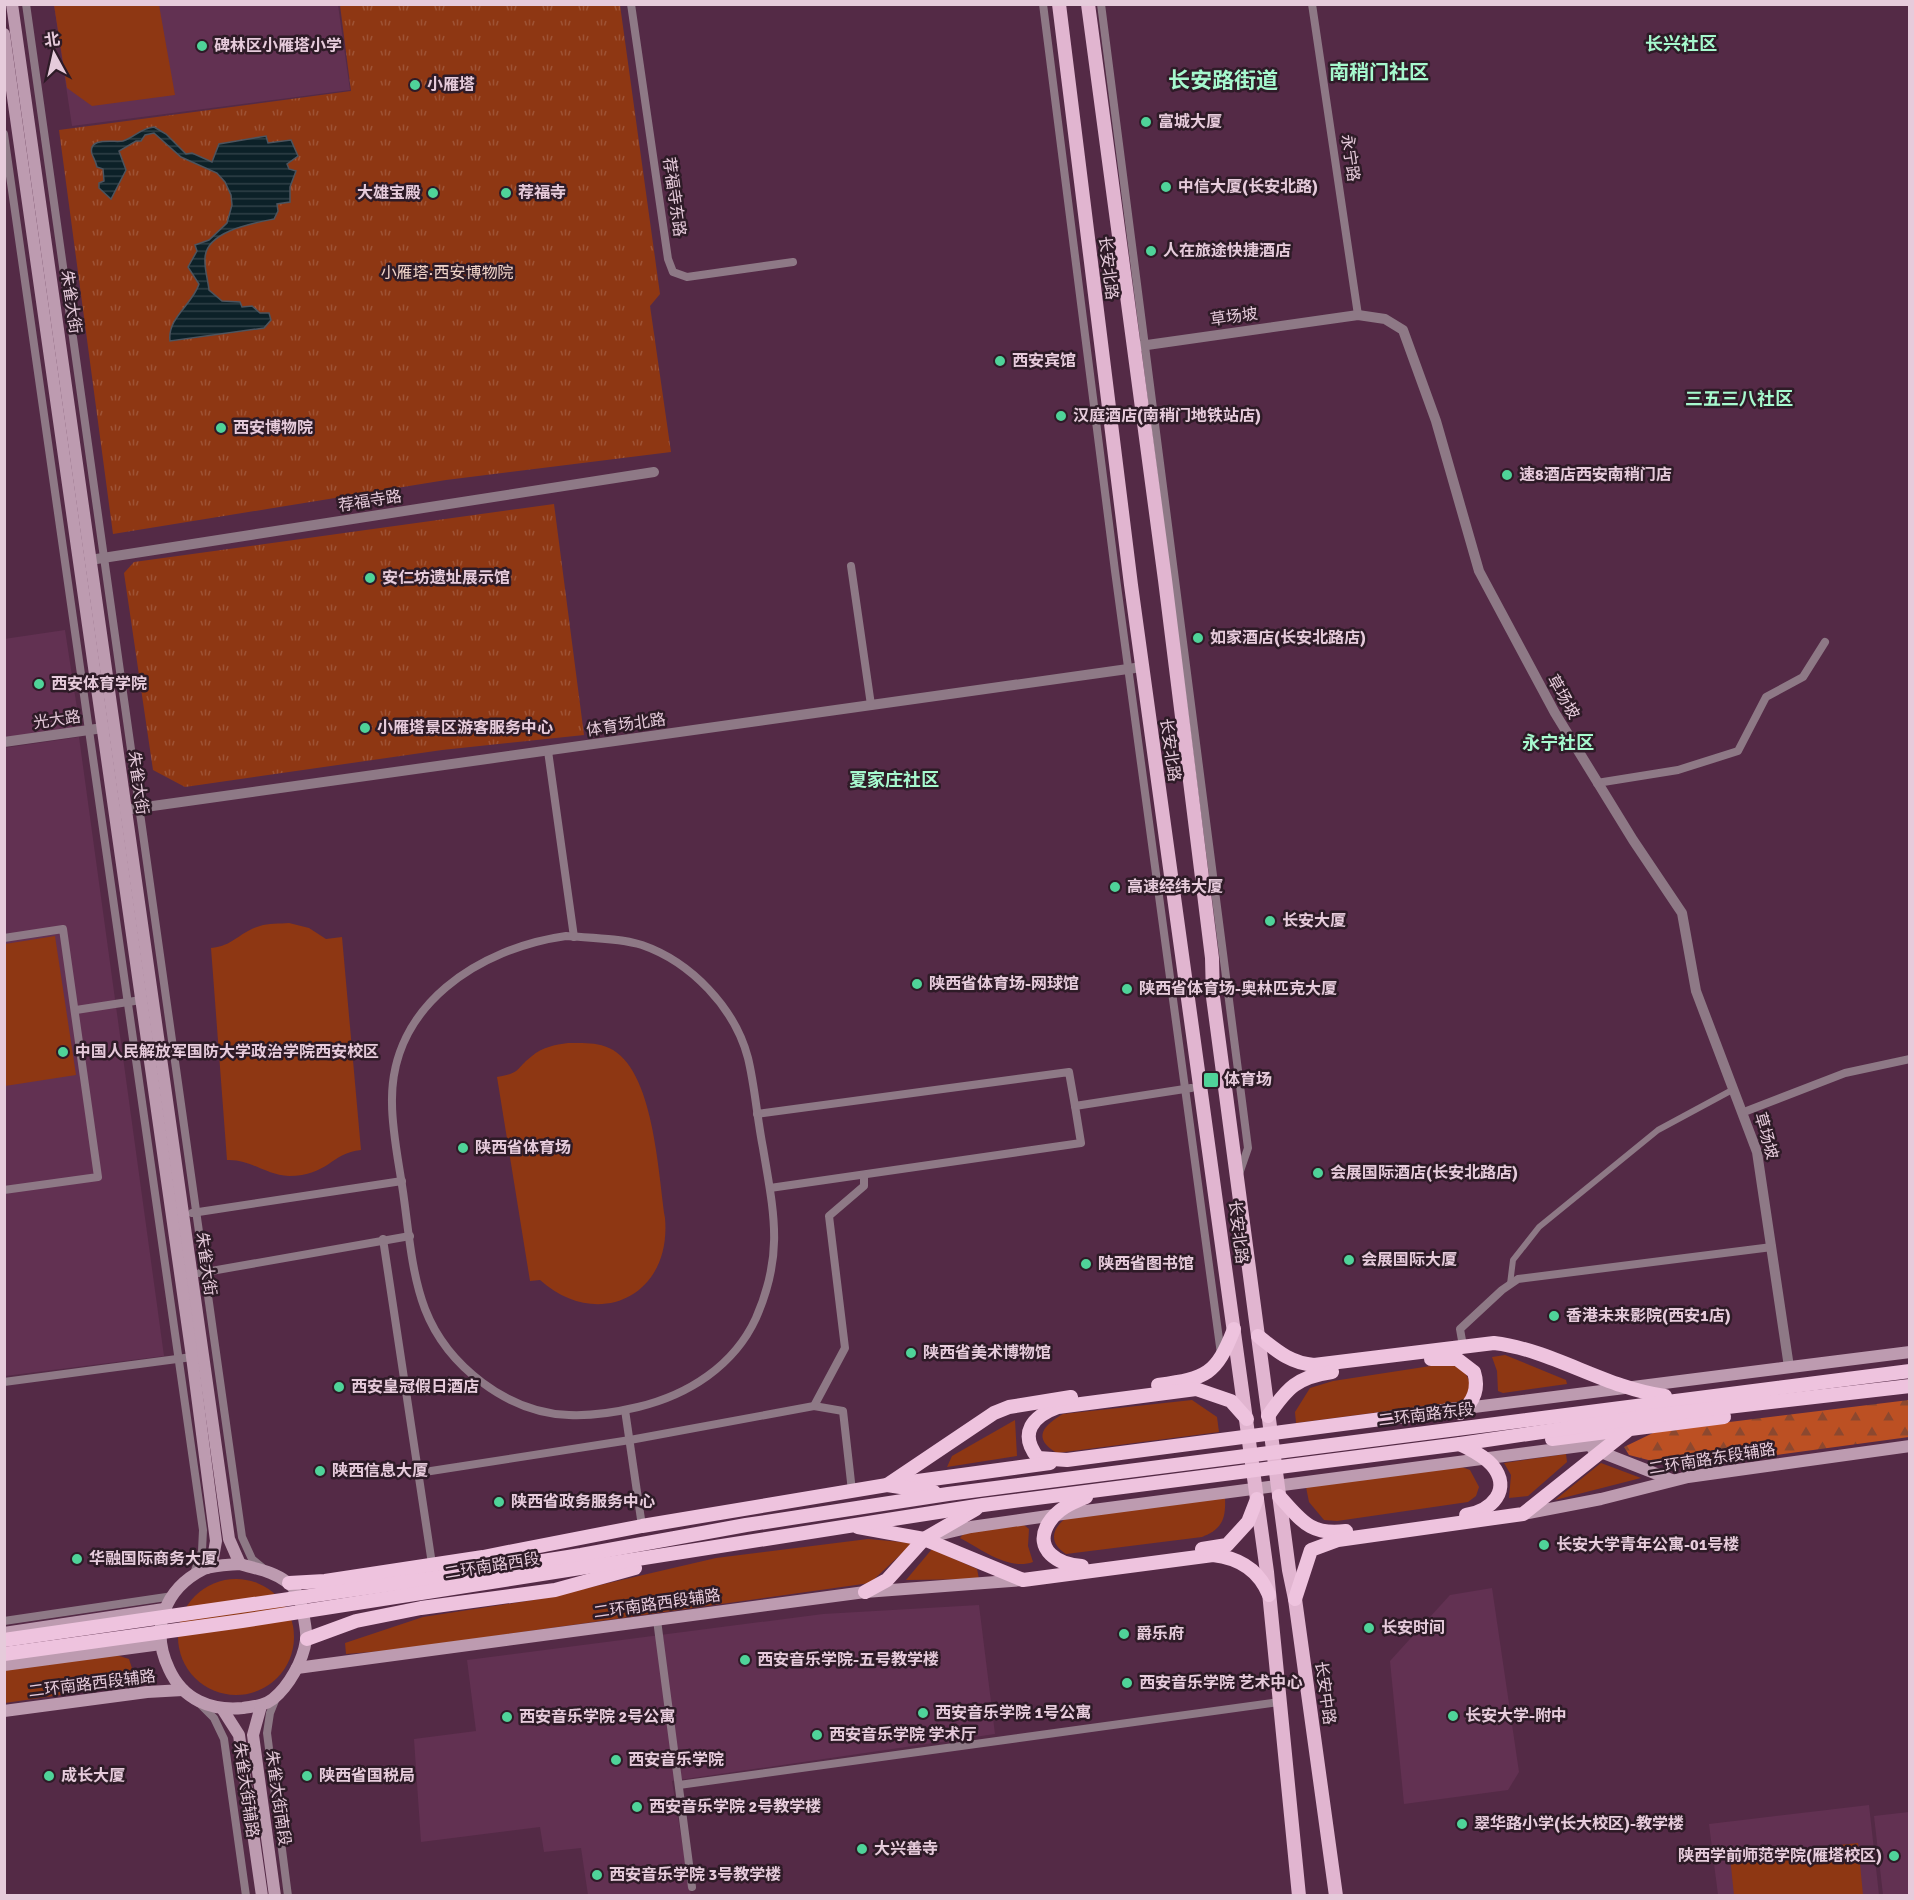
<svg xmlns="http://www.w3.org/2000/svg" width="1914" height="1900" viewBox="0 0 1914 1900" font-family="Signika,'Noto Sans SC',sans-serif">
<style>
.built{fill:#623152}
.green{fill:#8e3713}
.forest{fill:url(#forest-firs)}
.park{fill:url(#park-tufts)}
.water{fill:url(#water-rules);stroke:#4d545e;stroke-width:1.5}
.lines{fill:none;stroke-linecap:round;stroke-linejoin:round}
.pedestrian{stroke:#8e7986;stroke-width:6}
.minor{stroke:#8e7986;stroke-width:8}
.tertiary{stroke:#8e7986;stroke-width:10}
.secondary{stroke:#bd9bb0;stroke-width:12}
.primary{stroke:#e1b5d0;stroke-width:14}
.trunk{stroke:#eec3de;stroke-width:14}
.poi-dot{fill:#4fd399;stroke:#2e1b27;stroke-width:2}
.labels{text-anchor:middle;dominant-baseline:central;stroke-width:5;stroke-linejoin:round;paint-order:stroke}
.poi-label{font-size:16px;font-weight:bold;fill:#e6cbdb;stroke:#2e1b27;text-anchor:start}
.street-label{font-size:16px;fill:#e6cbdb;stroke:#2e1b27}
.park-label{font-size:16px;fill:#f1d4c9;stroke:#2e1b27}
.neighbourhood-label{font-size:18px;font-weight:bold;fill:#a6f9ce;stroke:#2e1b27}
.quarter-label{font-size:20px;font-weight:bold;fill:#a6f9ce;stroke:#2e1b27}
.district-label{font-size:22px;font-weight:bold;fill:#a6f9ce;stroke:#2e1b27}
</style>
<defs>
<pattern id="forest-firs" width="22" height="20" patternUnits="userSpaceOnUse" patternTransform="scale(1.5)"><rect width="22" height="20" fill="#bc5023"/><path d="M5 1l3.5 6h-7zM16 11l3.5 6h-7z" fill="#8c482f"/></pattern>
<pattern id="park-tufts" width="24" height="20" patternUnits="userSpaceOnUse" patternTransform="scale(1.5)"><rect width="24" height="20" fill="#8e3713"/><path d="M3 7l-1-3M5 7V3M7 7l1-3M15 17l-1-3M17 17v-4M19 17l1-3" fill="none" stroke="#9e5335"/></pattern>
<pattern id="water-rules" width="6" height="5" patternUnits="userSpaceOnUse" patternTransform="scale(1.5)"><rect width="6" height="5" fill="#0c2128"/><path d="M0 2.5h6" fill="none" stroke="#2f4047"/></pattern>
</defs>
<rect width="100%" height="100%" fill="#542a46"/>
<g class="built">
<polygon points="54,5 338,5 350,90 72,126"/>
<polygon points="65,630 80,728 5,739 4,639"/>
<polygon points="79,737 164,1356 5,1376 4,748"/>
<polygon points="1492,1588 1519,1772 1508,1790 1404,1804 1390,1661 1450,1595"/>
<polygon points="979,1605 995,1734 672,1781 691,1896 588,1895 581,1848 544,1852 540,1827 421,1842 414,1739 476,1731 467,1660 823,1614"/>
<polygon points="1869,1805 1879,1895 1718,1895 1709,1824"/>
<polygon points="1909,1812 1909,1895 1883,1895 1874,1816"/>
</g>
<g class="green">
<polygon points="54,5 159,5 175,95 92,106 67,88"/>
<path d="M289,923L309,928L326,939L342,937L361,1150C331,1153 328,1176 289,1176C265,1175 251,1159 227,1160L211,948C234,946 239,932 260,926C268,923 280,924 289,923Z"/>
<polygon points="55,936 76,1075 5,1086 5,944"/>
<path d="M568,1043C582,1043 596,1042 609,1048C654,1068 658,1173 665,1218C672,1297 597,1331 540,1280L530,1281L497,1077C522,1073 515,1069 532,1056C542,1047 555,1045 568,1043Z"/>
<polygon points="1505,1355 1566,1380 1567,1384 1503,1393 1498,1391 1497,1371 1492,1357"/>
<path d="M1450,1363C1463,1370 1468,1373 1471,1388L1464,1401L1296,1423L1295,1412L1310,1388L1333,1381Z"/>
<path d="M1192,1400L1217,1417L1219,1432L1057,1453C1031,1438 1044,1425 1063,1414Z"/>
<polygon points="1015,1420 1017,1456 947,1467 952,1456"/>
<polygon points="1566,1454 1567,1462 1528,1496 1509,1498 1511,1475 1504,1463"/>
<polygon points="1601,1463 1641,1478 1555,1500"/>
<polygon points="1459,1466 1470,1470 1479,1487 1476,1496 1468,1502 1337,1521 1324,1520 1309,1502 1306,1487"/>
<path d="M1225,1498C1226,1519 1222,1529 1202,1537L1066,1554C1050,1544 1050,1530 1066,1518Z"/>
<path d="M1024,1525L1029,1529L1028,1546L1033,1562C1009,1571 981,1549 960,1538L964,1533Z"/>
<polygon points="868,1539 913,1543 870,1583 395,1650 346,1654 345,1643 423,1617 540,1599 716,1558"/>
<polygon points="932,1549 977,1569 979,1579 906,1580"/>
<circle cx="236" cy="1637" r="58"/>
<polygon points="113,1654 129,1659 137,1684 5,1703 4,1669"/>
<polygon points="1858,1843 1863,1895 1734,1895 1730,1857"/>
</g>
<polygon class="forest" points="1909,1400 1909,1437 1679,1468 1629,1455 1624,1447 1657,1431"/>
<g class="park">
<polygon points="340,5 620,5 660,294 650,306 671,452 446,480 113,534 59,130 351,91"/>
<polygon points="554,504 584,735 442,750 185,787 153,770 124,573 134,562"/>
</g>
<path class="water" d="M154,127L166,134L186,154L192,153L212,162L219,144L266,136L268,143L291,140L298,156L287,164L289,169L296,171L290,187V202L277,204L278,211L274,219C254,223 206,231 205,258C204,268 208,280 209,290L222,301L240,302L242,307L252,306L260,313H269L271,320L264,328L170,341C167,318 193,304 199,284L188,267L197,251L195,245L209,240L227,223L232,205L231,195L225,182L217,173L181,157L154,133L145,135L141,141H136L119,151L126,170L111,199L99,188V183L104,181L103,169L97,167C96,162 94,159 92,154C87,136 116,143 123,141C135,137 141,128 154,127Z"/>
<g class="lines">
<polyline class="pedestrian" points="1510,1284 1513,1260 1539,1227 1658,1130 1734,1089"/>
<g class="minor">
<polyline points="26,4 242,1537 252,1559 263,1568"/>
<polyline points="631,4 668,259 673,272 687,277 793,262"/>
<polyline points="1043,4 1115,571 1221,1354"/>
<polyline points="1101,4 1248,1148 1239,1174"/>
<polyline points="1312,4 1358,315"/>
<polyline points="4,134 203,1530 202,1551 193,1576"/>
<polyline points="851,566 871,705"/>
<polyline points="548,751 574,937"/>
<polyline points="1597,783 1678,770 1738,751 1766,697 1803,677 1825,642"/>
<path d="M566,936C590,938 619,938 642,945C691,962 735,1008 748,1058C755,1087 757,1118 763,1148C774,1214 784,1254 756,1318C734,1366 688,1395 638,1407C617,1412 591,1416 569,1415C508,1413 447,1366 425,1309C412,1275 409,1235 404,1199C400,1168 392,1134 392,1103C390,1005 480,948 566,936Z"/>
<polyline points="4,938 63,929 98,1177 4,1190"/>
<polyline points="76,1010 141,1000"/>
<polyline points="1744,1112 1845,1073 1910,1059"/>
<polyline points="757,1114 1069,1072 1075,1106 1191,1088"/>
<polyline points="770,1188 1081,1143 1075,1106"/>
<polyline points="192,1213 402,1181"/>
<polyline points="383,1239 432,1564"/>
<polyline points="200,1273 410,1236"/>
<polyline points="1463,1346 1460,1329 1502,1290 1518,1279 1772,1247"/>
<polyline points="4,1382 192,1357"/>
<polyline points="814,1406 843,1411 852,1491"/>
<polyline points="625,1410 642,1526"/>
<polyline points="418,1473 630,1440 814,1406 845,1348 829,1216 864,1186 864,1175"/>
<polyline points="657,1620 692,1887"/>
<polyline points="4,1621 173,1596"/>
<polyline points="276,1698 270,1713 267,1733 288,1896"/>
<polyline points="200,1704 214,1718 224,1739 246,1896"/>
<polyline points="679,1785 1279,1702"/>
</g>
<g class="tertiary">
<polyline points="1133,347 1358,315 1385,319 1403,330 1436,421 1479,571 1555,713 1633,840 1682,913 1696,991 1757,1152 1789,1367"/>
<polyline points="90,560 654,472"/>
<polyline points="4,742 110,727"/>
<polyline points="117,811 1142,667"/>
</g>
<g class="secondary">
<polyline points="12,4 229,1539 240,1564"/>
<polyline points="4,34 192,1357 216,1541 213,1558 207,1568"/>
<polyline points="1466,1408 1910,1352"/>
<polyline points="1593,1449 1672,1480"/>
<polyline points="1523,1514 1601,1499 1688,1477 1910,1446"/>
<polyline points="933,1536 971,1527 1055,1515 1611,1442"/>
<path d="M240,1564C256,1569 273,1571 287,1582C298,1589 302,1605 304,1618C305,1625 307,1633 306,1640C303,1661 289,1686 273,1699C264,1706 254,1706 243,1708C211,1711 183,1700 169,1669C150,1629 164,1589 204,1569C214,1565 229,1565 240,1564Z"/>
<polyline points="4,1633 164,1609"/>
<polyline points="4,1665 161,1644"/>
<polyline points="297,1668 865,1592 1023,1580"/>
<polyline points="261,1706 253,1735 275,1896"/>
<polyline points="223,1710 239,1735 262,1896"/>
<polyline points="4,1711 147,1692 183,1690"/>
</g>
<g class="primary">
<polyline points="1059,4 1131,585 1267,1572 1299,1896"/>
<polyline points="1088,4 1165,580 1212,958 1213,997 1289,1570 1295,1599 1336,1896"/>
</g>
<g class="trunk">
<path d="M1258,1336C1277,1351 1290,1363 1314,1365L1494,1343C1553,1350 1605,1388 1665,1396"/>
<path d="M1431,1359H1457L1474,1372C1479,1388 1474,1402 1460,1413"/>
<path d="M1158,1385C1207,1378 1216,1375 1234,1329"/>
<path d="M1268,1416C1287,1388 1297,1377 1332,1372"/>
<path d="M1247,1419L1231,1401L1196,1389L1058,1407C1033,1416 1018,1433 1038,1458L1067,1460L1466,1408"/>
<polyline points="1552,1439 1724,1417"/>
<path d="M1460,1444C1471,1450 1483,1455 1492,1465C1513,1490 1491,1511 1466,1515"/>
<polyline points="903,1483 1050,1463"/>
<polyline points="887,1485 994,1413 1009,1407 1071,1397"/>
<path d="M1279,1496C1301,1520 1310,1536 1346,1531"/>
<path d="M858,1527L924,1539L1023,1580L1213,1555C1240,1558 1259,1570 1269,1595"/>
<polyline points="1202,1549 1227,1545 1248,1522 1257,1499"/>
<path d="M1082,1566C1059,1565 1033,1550 1048,1524C1057,1509 1071,1503 1086,1497"/>
<polyline points="289,1583 325,1581 483,1557 642,1526 887,1485 934,1492"/>
<polyline points="865,1592 887,1580 924,1539 976,1509"/>
<polyline points="1295,1599 1311,1550 1338,1540 1523,1514 1627,1431"/>
<polyline points="307,1639 356,1621 421,1608 555,1590 635,1568"/>
<polyline points="4,1640 434,1578 581,1555 746,1525 948,1494 1910,1371"/>
<polyline points="4,1654 242,1621 983,1505 1460,1444 1650,1416 1910,1386"/>
</g>
</g>
<g class="poi-dot">
<circle cx="202" cy="46" r="6"/>
<circle cx="415" cy="85" r="6"/>
<circle cx="1146" cy="122" r="6"/>
<circle cx="1166" cy="187" r="6"/>
<circle cx="433" cy="193" r="6"/>
<circle cx="506" cy="193" r="6"/>
<circle cx="1151" cy="251" r="6"/>
<circle cx="1000" cy="361" r="6"/>
<circle cx="1061" cy="416" r="6"/>
<circle cx="221" cy="428" r="6"/>
<circle cx="1507" cy="475" r="6"/>
<circle cx="370" cy="578" r="6"/>
<circle cx="1198" cy="638" r="6"/>
<circle cx="39" cy="684" r="6"/>
<circle cx="365" cy="728" r="6"/>
<circle cx="1115" cy="887" r="6"/>
<circle cx="1270" cy="921" r="6"/>
<circle cx="917" cy="984" r="6"/>
<circle cx="1127" cy="989" r="6"/>
<circle cx="63" cy="1052" r="6"/>
<rect x="1203" y="1072" width="16" height="16" rx="3"/>
<circle cx="463" cy="1148" r="6"/>
<circle cx="1318" cy="1173" r="6"/>
<circle cx="1349" cy="1260" r="6"/>
<circle cx="1086" cy="1264" r="6"/>
<circle cx="1554" cy="1316" r="6"/>
<circle cx="911" cy="1353" r="6"/>
<circle cx="339" cy="1387" r="6"/>
<circle cx="320" cy="1471" r="6"/>
<circle cx="499" cy="1502" r="6"/>
<circle cx="1544" cy="1545" r="6"/>
<circle cx="77" cy="1559" r="6"/>
<circle cx="1369" cy="1628" r="6"/>
<circle cx="1124" cy="1634" r="6"/>
<circle cx="745" cy="1660" r="6"/>
<circle cx="1127" cy="1683" r="6"/>
<circle cx="923" cy="1713" r="6"/>
<circle cx="1453" cy="1716" r="6"/>
<circle cx="507" cy="1717" r="6"/>
<circle cx="817" cy="1735" r="6"/>
<circle cx="616" cy="1760" r="6"/>
<circle cx="49" cy="1776" r="6"/>
<circle cx="307" cy="1776" r="6"/>
<circle cx="637" cy="1807" r="6"/>
<circle cx="1462" cy="1824" r="6"/>
<circle cx="862" cy="1849" r="6"/>
<circle cx="1894" cy="1856" r="6"/>
<circle cx="597" cy="1875" r="6"/>
</g>
<g class="labels">
<g class="poi-label">
<text x="214" y="46">碑林区小雁塔小学</text>
<text x="427" y="85">小雁塔</text>
<text x="1158" y="122">富城大厦</text>
<text x="1178" y="187">中信大厦(长安北路)</text>
<text x="421" y="193" text-anchor="end">大雄宝殿</text>
<text x="518" y="193">荐福寺</text>
<text x="1163" y="251">人在旅途快捷酒店</text>
<text x="1012" y="361">西安宾馆</text>
<text x="1073" y="416">汉庭酒店(南稍门地铁站店)</text>
<text x="233" y="428">西安博物院</text>
<text x="1519" y="475">速8酒店西安南稍门店</text>
<text x="382" y="578">安仁坊遗址展示馆</text>
<text x="1210" y="638">如家酒店(长安北路店)</text>
<text x="51" y="684">西安体育学院</text>
<text x="377" y="728">小雁塔景区游客服务中心</text>
<text x="1127" y="887">高速经纬大厦</text>
<text x="1282" y="921">长安大厦</text>
<text x="929" y="984">陕西省体育场-网球馆</text>
<text x="1139" y="989">陕西省体育场-奥林匹克大厦</text>
<text x="75" y="1052">中国人民解放军国防大学政治学院西安校区</text>
<text x="1224" y="1080">体育场</text>
<text x="475" y="1148">陕西省体育场</text>
<text x="1330" y="1173">会展国际酒店(长安北路店)</text>
<text x="1361" y="1260">会展国际大厦</text>
<text x="1098" y="1264">陕西省图书馆</text>
<text x="1566" y="1316">香港未来影院(西安1店)</text>
<text x="923" y="1353">陕西省美术博物馆</text>
<text x="351" y="1387">西安皇冠假日酒店</text>
<text x="332" y="1471">陕西信息大厦</text>
<text x="511" y="1502">陕西省政务服务中心</text>
<text x="1556" y="1545">长安大学青年公寓-01号楼</text>
<text x="89" y="1559">华融国际商务大厦</text>
<text x="1381" y="1628">长安时间</text>
<text x="1136" y="1634">爵乐府</text>
<text x="757" y="1660">西安音乐学院-五号教学楼</text>
<text x="1139" y="1683">西安音乐学院 艺术中心</text>
<text x="935" y="1713">西安音乐学院 1号公寓</text>
<text x="1465" y="1716">长安大学-附中</text>
<text x="519" y="1717">西安音乐学院 2号公寓</text>
<text x="829" y="1735">西安音乐学院 学术厅</text>
<text x="628" y="1760">西安音乐学院</text>
<text x="61" y="1776">成长大厦</text>
<text x="319" y="1776">陕西省国税局</text>
<text x="649" y="1807">西安音乐学院 2号教学楼</text>
<text x="1474" y="1824">翠华路小学(长大校区)-教学楼</text>
<text x="874" y="1849">大兴善寺</text>
<text x="1882" y="1856" text-anchor="end">陕西学前师范学院(雁塔校区)</text>
<text x="609" y="1875">西安音乐学院 3号教学楼</text>
</g>
<g class="street-label">
<text transform="translate(1350 158) rotate(82)">永宁路</text>
<text transform="translate(674 197) rotate(82)">荐福寺东路</text>
<text transform="translate(1108 268) rotate(83)">长安北路</text>
<text transform="translate(71 302) rotate(82)">朱雀大街</text>
<text transform="translate(1234 317) rotate(-8)">草场坡</text>
<text transform="translate(370 501) rotate(-9)">荐福寺路</text>
<text transform="translate(1563 697) rotate(60)">草场坡</text>
<text transform="translate(57 720) rotate(-8)">光大路</text>
<text transform="translate(626 725) rotate(-8)">体育场北路</text>
<text transform="translate(1170 750) rotate(82)">长安北路</text>
<text transform="translate(138 783) rotate(82)">朱雀大街</text>
<text transform="translate(1766 1136) rotate(74)">草场坡</text>
<text transform="translate(1238 1232) rotate(83)">长安北路</text>
<text transform="translate(206 1264) rotate(82)">朱雀大街</text>
<text transform="translate(1426 1415) rotate(-7)">二环南路东段</text>
<text transform="translate(1712 1459) rotate(-9)">二环南路东段辅路</text>
<text transform="translate(492 1566) rotate(-9)">二环南路西段</text>
<text transform="translate(657 1604) rotate(-8)">二环南路西段辅路</text>
<text transform="translate(92 1684) rotate(-7)">二环南路西段辅路</text>
<text transform="translate(1325 1693) rotate(82)">长安中路</text>
<text transform="translate(246 1790) rotate(82)">朱雀大街辅路</text>
<text transform="translate(278 1798) rotate(82)">朱雀大街南段</text>
</g>
<g class="park-label">
<text x="447" y="273">小雁塔·西安博物院</text>
</g>
<g class="neighbourhood-label">
<text x="1681" y="44">长兴社区</text>
<text x="1739" y="399">三五三八社区</text>
<text x="1558" y="743">永宁社区</text>
<text x="894" y="780">夏家庄社区</text>
</g>
<g class="quarter-label">
<text x="1379" y="72">南稍门社区</text>
</g>
<g class="district-label">
<text x="1223" y="80">长安路街道</text>
</g>
</g>
<rect width="1914" height="1900" fill="none" stroke="#e6cbdb" stroke-width="12"/>
<g transform="translate(54 54) rotate(352)" stroke="#2e1b27" stroke-width="4.5" paint-order="stroke">
<path d="M0-4.5L10 22L0 15L-10 22Z" fill="#e6cbdb"/>
<text y="-9" font-size="16" font-weight="bold" text-anchor="middle" fill="#e6cbdb">北</text>
</g>
</svg>
